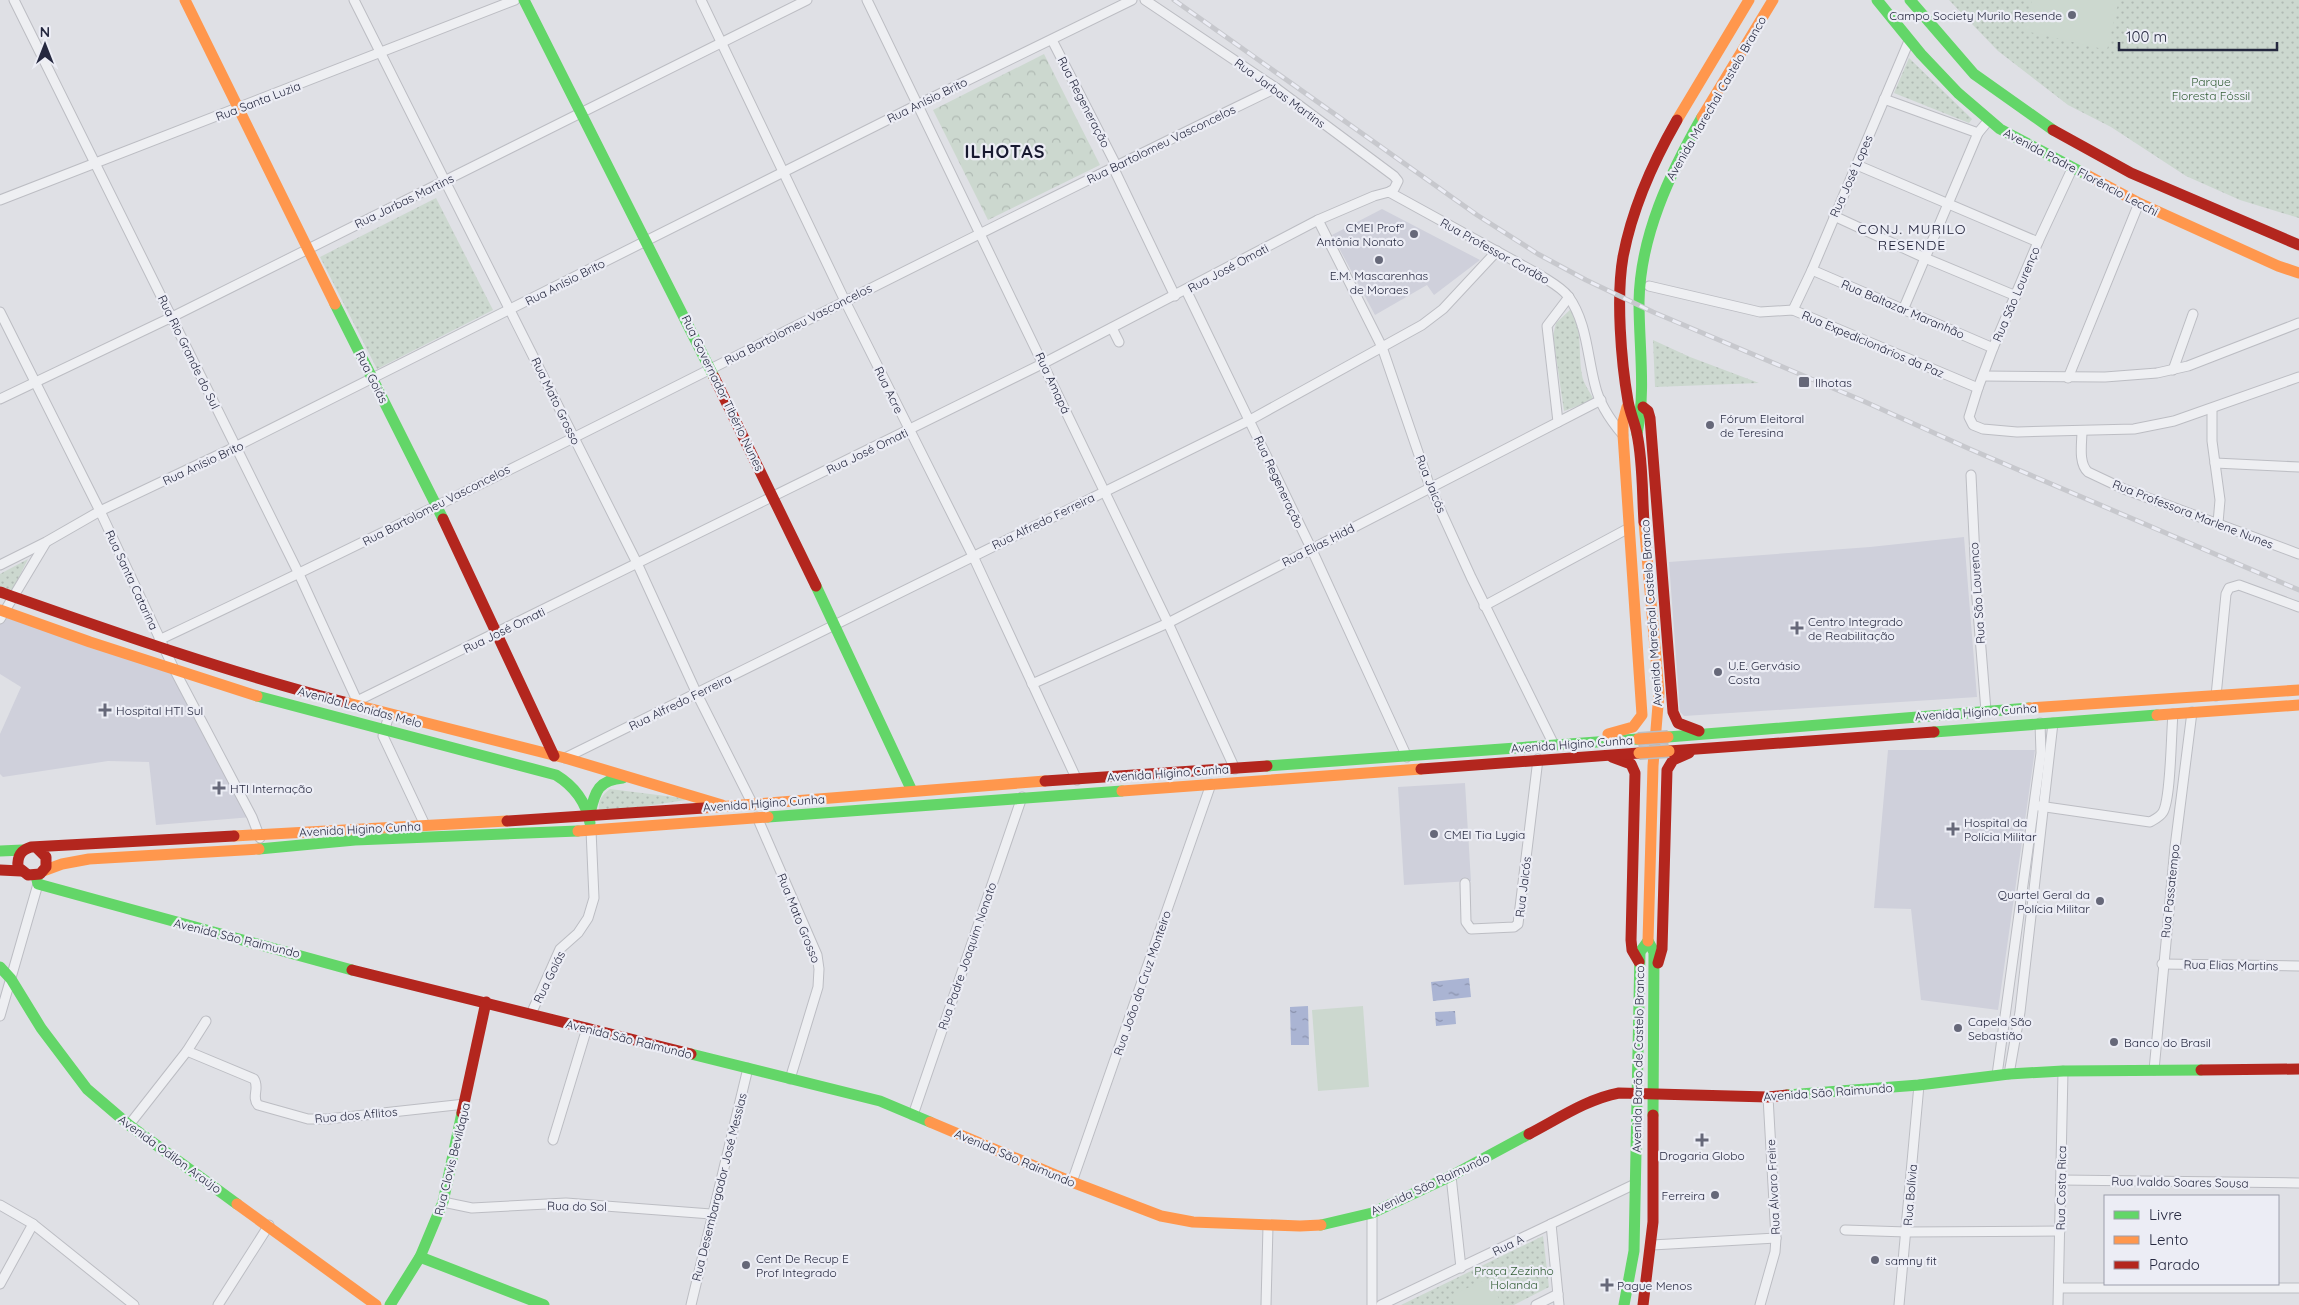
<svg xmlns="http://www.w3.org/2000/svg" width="2299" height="1305" viewBox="0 0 2299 1305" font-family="Quicksand,sans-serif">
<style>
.built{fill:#cfd0db}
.grass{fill:url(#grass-dots)}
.forest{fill:url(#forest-crowns)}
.garden{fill:#ccd8cf}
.water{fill:url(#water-ripples)}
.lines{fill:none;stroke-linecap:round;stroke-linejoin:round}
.street-casing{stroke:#bcbdc3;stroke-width:11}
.street{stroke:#eeeff2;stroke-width:9}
.fast{stroke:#63d668;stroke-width:11}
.slow{stroke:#ff974d;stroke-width:11}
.jam{stroke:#b3261e;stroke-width:11}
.rail-casing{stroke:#c7c8cd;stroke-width:5}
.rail{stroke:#ecedf5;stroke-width:3;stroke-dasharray:9;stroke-linecap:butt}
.slow-bridge-casing{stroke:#bbbdc3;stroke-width:14;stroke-linecap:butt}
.slow-bridge{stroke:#ff974d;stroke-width:11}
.poi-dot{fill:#666879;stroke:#ecedf5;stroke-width:2}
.labels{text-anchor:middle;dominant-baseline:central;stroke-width:4.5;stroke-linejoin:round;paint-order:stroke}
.poi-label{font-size:12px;fill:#25283f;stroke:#ecedf5;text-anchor:start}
.park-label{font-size:12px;fill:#315c34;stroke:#ecedf5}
.street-label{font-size:12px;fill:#25283f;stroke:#ecedf5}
.neighbourhood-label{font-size:14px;letter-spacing:1px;fill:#171930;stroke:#ecedf5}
.district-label{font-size:18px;font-weight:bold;letter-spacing:1px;fill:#171930;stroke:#ecedf5}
</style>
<defs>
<pattern id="grass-dots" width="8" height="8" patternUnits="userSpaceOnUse" patternTransform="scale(1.25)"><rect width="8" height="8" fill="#ccd8cf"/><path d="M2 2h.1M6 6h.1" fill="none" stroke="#afb9b3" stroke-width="1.8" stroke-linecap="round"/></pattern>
<pattern id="forest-crowns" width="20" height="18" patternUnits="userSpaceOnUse" patternTransform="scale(1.25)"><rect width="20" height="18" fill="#ccd8cf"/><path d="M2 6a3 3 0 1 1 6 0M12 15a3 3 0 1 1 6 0" fill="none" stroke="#afb9b3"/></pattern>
<pattern id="water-ripples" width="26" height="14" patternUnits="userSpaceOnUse" patternTransform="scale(1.25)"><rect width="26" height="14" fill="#aab4d3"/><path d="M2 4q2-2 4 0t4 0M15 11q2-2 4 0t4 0" fill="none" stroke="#8a92ad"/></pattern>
</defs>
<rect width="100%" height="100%" fill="#dfe0e5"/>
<g class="built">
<polygon points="1382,209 1480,260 1434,295 1427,285 1375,315 1332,235"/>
<polygon points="1964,537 1977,697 1684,716 1680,712 1669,562 1870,547"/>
<polygon points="7,610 179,670 252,817 156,825 149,762 108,761 3,777 0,774 0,734 21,687 0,674 0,621"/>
<polygon points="1888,750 2035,750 1998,1010 1921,1000 1911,909 1874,908"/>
<polygon points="1465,783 1471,881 1404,885 1398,787"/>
</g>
<g class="grass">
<polygon points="1949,0 2299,0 2299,218 2240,200 2186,176 2111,127 2068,105 1998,51"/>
<polygon points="1909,58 1972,119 1969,123 1894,93"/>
<polygon points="436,198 493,310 377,369 320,257"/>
<path d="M1571,309C1583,329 1578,353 1582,375C1583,383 1590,392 1594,400L1564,411L1553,336L1556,323Z"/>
<polygon points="1653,340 1690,357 1759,383 1655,387"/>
<polygon points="28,559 11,593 0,588 0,574"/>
<path d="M610,789L682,798L686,800L614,811L599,810C598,800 602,795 610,789Z"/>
<polygon points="1543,1236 1549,1287 1514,1305 1401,1305"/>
</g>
<polygon class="forest" points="1044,54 1100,165 988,220 933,110"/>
<g class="garden">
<polygon points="2032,0 2119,0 2107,50 2025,31"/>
<polygon points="1363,1006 1369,1087 1318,1091 1312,1010"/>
<polygon points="1489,1278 1500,1301 1492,1305 1455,1305 1450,1296"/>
</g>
<g class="water">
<polygon points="1469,978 1471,997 1433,1001 1431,982"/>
<polygon points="1308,1006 1309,1045 1291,1045 1290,1007"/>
<polygon points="1455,1011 1456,1024 1436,1026 1435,1012"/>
</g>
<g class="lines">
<g class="street-casing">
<g id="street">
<polyline points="14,0 299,574 359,705"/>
<polyline points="354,0 637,563 697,694 753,805"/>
<polyline points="701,0 845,301 973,556 1077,780"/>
<polyline points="867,0 1168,623 1235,769"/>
<polyline points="1145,0 1276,88 1394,176 1398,181 1394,189 1389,192"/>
<polyline points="1052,40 1116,165"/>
<polyline points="1884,99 1978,133 1988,121"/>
<polyline points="1857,165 2038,242"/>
<polyline points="1113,167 1175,296"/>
<polyline points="2072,169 2038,242 1993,348 1978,388 1969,417 1973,425 1983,429 2017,432 2134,429 2174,421 2299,377"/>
<polyline points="0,200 515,0"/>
<polyline points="1834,216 1925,258 2016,296"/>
<polyline points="1318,220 1382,347 1430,487 1471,577 1554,745"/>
<polyline points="1812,270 1993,348"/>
<polyline points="1649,286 1760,312 1793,310 1978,388"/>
<polyline points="1186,290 1311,548 1407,757"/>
<polyline points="1793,310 1812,270 1909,41"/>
<polyline points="1903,310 1978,133"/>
<polyline points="0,312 100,511 174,669 252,817 260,838"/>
<polyline points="1112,328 1119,342"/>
<polyline points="2173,370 2193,314"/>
<polyline points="1983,376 2105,377 2157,373 2188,366 2299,323"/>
<polyline points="2068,378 2139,203"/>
<polyline points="0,399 172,317 807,0"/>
<polyline points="2212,409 2212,441 2220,500 2218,523"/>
<polyline points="1558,422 1547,326 1569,297"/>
<path d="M2082,431C2082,443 2078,463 2088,472L2124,489L2299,554"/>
<polyline points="2215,463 2299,467"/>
<polyline points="1971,475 1977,599 1986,711"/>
<polyline points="0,565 46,542 100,511 235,447 917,105 1132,0"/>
<polyline points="1484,606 1629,528"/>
<polyline points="0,619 45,544"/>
<path d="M159,640C535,463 902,268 1276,88"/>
<polyline points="1032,684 1168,623 1601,400"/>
<polyline points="2216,696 2226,594 2229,588 2239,585 2299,607"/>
<path d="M357,701L1044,363L1318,220L1374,196L1389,192L1540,275C1549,281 1561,287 1568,296C1587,322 1587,355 1595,385C1599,403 1611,421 1623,435"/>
<polyline points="389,715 383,736 425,825"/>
<polyline points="565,758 1250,420 1422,325 1443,309 1497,251"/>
<path d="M2039,806L2150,822C2155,819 2160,817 2163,812C2171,798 2171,734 2173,714"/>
<polyline points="757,817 817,955 819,969 818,987 790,1079"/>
<polyline points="1465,883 1466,922 1471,929 1514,927 1518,924 1538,759"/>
<polyline points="2162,964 2299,966"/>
<polyline points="531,1014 560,949 578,933 588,918 594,898 591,830"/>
<polyline points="0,1016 38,884"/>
<path d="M187,1051L254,1079C260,1088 251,1097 258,1105L308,1119H328L465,1104"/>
<polyline points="2154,1070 2175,847 2192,712"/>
<polyline points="2009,1074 2020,1012 2053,723"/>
<polyline points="1997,1075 2041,753 2040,723"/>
<polyline points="913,1115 1022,797"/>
<polyline points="129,1125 187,1051 206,1021"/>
<polyline points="553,1140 587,1028"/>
<polyline points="1451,1176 1461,1268"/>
<polyline points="2062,1180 2299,1183"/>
<polyline points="1072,1182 1211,784"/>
<polyline points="443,1202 472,1208 566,1203 711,1214"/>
<polyline points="0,1205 33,1224 134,1305"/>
<polyline points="1372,1213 1372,1305"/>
<polyline points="1551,1224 1559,1305"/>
<polyline points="1845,1230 1907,1232 2060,1231"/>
<polyline points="1652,1245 1776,1238"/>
<polyline points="0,1284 33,1224"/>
<polyline points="2059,1288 2299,1288"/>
<polyline points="218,1305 269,1225"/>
<polyline points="691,1305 748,1068"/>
<polyline points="1266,1305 1268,1226"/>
<polyline points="1381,1305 1635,1184"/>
<polyline points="1536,1305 1558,1294"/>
<polyline points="1760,1305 1775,1252 1776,1238 1768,1097"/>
<polyline points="1899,1305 1919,1085"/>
<polyline points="2058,1305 2063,1071"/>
</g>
</g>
<use href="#street" class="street"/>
<g class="fast">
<polyline points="524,0 714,377"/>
<polyline points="1877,0 1921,54 1958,93 2000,129 2087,175"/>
<polyline points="1910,0 1974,74 2053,130"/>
<polyline points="335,304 443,519"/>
<path d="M1637,434C1646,390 1639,347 1639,302C1640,236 1670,173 1702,117"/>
<polyline points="816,586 912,791"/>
<path d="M257,696L556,775C574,786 586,802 590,823"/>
<polyline points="1934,732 2157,715"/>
<polyline points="1668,737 2029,708"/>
<polyline points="1267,766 1638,739"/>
<path d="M589,817C595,794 596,780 623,778"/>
<polyline points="768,817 1122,791"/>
<polyline points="259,849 355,840 578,831"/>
<polyline points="0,851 23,850"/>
<polyline points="36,876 38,884 352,970"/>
<polyline points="1648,941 1654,952 1653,1115"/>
<polyline points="0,967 11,979 41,1028 87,1089 129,1125 237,1204"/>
<polyline points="691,1054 880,1101 930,1122"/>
<polyline points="1787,1095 1919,1085 2009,1074 2063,1071 2201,1070"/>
<polyline points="1321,1225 1372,1213 1451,1176 1529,1134"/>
<polyline points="420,1257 544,1305"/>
<polyline points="390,1305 420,1257 443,1202 462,1113"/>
<polyline points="1624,1305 1634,1251 1640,952 1648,941"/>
</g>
<g class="slow">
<polyline points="185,0 335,304"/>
<polyline points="1702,117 1773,0"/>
<polyline points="1677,120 1749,0"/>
<polyline points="2087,175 2139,203 2278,266 2299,273"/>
<polyline points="1644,522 1659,693 1653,766 1648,941"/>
<polyline points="0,610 90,642 257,696"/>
<polyline points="344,702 565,758 722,805"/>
<polyline points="2029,708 2299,690"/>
<polyline points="2157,715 2299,705"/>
<polyline points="1608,734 1633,727 1642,715 1623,435 1623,422 1627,407"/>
<polyline points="1122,791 1421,769"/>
<polyline points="704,808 1045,781"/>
<polyline points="578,831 768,817"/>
<polyline points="234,836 507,821"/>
<polyline points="43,871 62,864 89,859 259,849"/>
<polyline points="930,1122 1072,1182 1161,1216 1193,1222 1300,1226 1321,1225"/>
<polyline points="237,1204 376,1305"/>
</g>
<g class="jam">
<polyline points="2053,130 2131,173 2299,245"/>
<polyline points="714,377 816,586"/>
<polyline points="1643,407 1648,411 1650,418 1673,712 1678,723 1699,731"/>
<polyline points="443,519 554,756"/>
<path d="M1644,522C1642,493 1643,462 1637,434C1635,423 1630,413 1628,401C1621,361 1616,297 1623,257C1632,209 1653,162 1677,120"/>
<path d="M0,592C114,632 227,672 344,702"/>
<polyline points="1669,751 1934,732"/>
<polyline points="1612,757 1631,764 1635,773 1631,940 1632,950 1639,962"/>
<polyline points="1421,769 1639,753"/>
<polyline points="1045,781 1267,766"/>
<polyline points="507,821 704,808"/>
<path d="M36,847L46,857V867L40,874L28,875L18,867C17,856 21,850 31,847L234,836"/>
<polyline points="0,870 21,871"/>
<polyline points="1658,963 1662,949 1667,770 1673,760 1689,753"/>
<polyline points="352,970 691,1054"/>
<polyline points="2201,1070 2299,1069"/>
<polyline points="462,1113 486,1002"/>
<path d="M1529,1134C1558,1119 1587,1099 1619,1093L1768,1097L1787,1095"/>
<polyline points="1643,1305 1653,1222 1653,1115"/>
</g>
<g class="rail-casing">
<polyline id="rail" points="1174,0 1477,215 1538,254 1586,280 1653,312 1861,400 1972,450 2299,590"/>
</g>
<use href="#rail" class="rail"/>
<g class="slow-bridge-casing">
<g id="slow-bridge">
<polyline points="1638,739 1668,737"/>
<polyline points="1639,753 1669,751"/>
</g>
</g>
<use href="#slow-bridge" class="slow-bridge"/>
</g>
<g class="poi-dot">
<circle cx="2072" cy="15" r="5"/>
<circle cx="1414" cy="234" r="5"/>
<circle cx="1379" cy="260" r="5"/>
<rect x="1798" y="376" width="12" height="12" rx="2.5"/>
<circle cx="1710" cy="425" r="5"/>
<path d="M1794.5 620.5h5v5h5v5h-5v5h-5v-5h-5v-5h5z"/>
<circle cx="1718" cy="672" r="5"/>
<path d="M102.5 702.5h5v5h5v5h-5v5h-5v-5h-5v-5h5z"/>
<path d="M216.5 780.5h5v5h5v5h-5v5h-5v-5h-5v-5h5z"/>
<path d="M1950.5 821.5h5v5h5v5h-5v5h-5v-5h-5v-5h5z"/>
<circle cx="1434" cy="834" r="5"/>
<circle cx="2100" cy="901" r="5"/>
<circle cx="1958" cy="1028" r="5"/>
<circle cx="2114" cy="1042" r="5"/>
<path d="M1699.5 1132.5h5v5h5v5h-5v5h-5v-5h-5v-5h5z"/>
<circle cx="1715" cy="1195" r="5"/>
<circle cx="1875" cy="1260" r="5"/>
<circle cx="746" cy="1265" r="5"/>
<path d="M1604.5 1277.5h5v5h5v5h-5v5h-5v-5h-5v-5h5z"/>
</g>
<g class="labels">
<g class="poi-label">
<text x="2062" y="15" text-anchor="end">Campo Society Murilo Resende</text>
<text x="1404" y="227" text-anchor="end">CMEI Profª<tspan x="1404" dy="14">Antônia Nonato</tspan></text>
<text x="1379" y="275" text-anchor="middle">E.M. Mascarenhas<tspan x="1379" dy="14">de Moraes</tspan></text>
<text x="1815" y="382">Ilhotas</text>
<text x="1720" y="418">Fórum Eleitoral<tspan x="1720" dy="14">de Teresina</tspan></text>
<text x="1808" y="621">Centro Integrado<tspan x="1808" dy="14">de Reabilitação</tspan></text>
<text x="1728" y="665">U.E. Gervásio<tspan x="1728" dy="14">Costa</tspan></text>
<text x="116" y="710">Hospital HTI Sul</text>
<text x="230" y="788">HTI Internação</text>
<text x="1964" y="822">Hospital da<tspan x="1964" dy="14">Polícia Militar</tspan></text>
<text x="1444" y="834">CMEI Tia Lygia</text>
<text x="2090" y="894" text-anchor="end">Quartel Geral da<tspan x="2090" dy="14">Polícia Militar</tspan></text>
<text x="1968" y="1021">Capela São<tspan x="1968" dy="14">Sebastião</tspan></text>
<text x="2124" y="1042">Banco do Brasil</text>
<text x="1702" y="1155" text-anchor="middle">Drogaria Globo</text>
<text x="1705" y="1195" text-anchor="end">Ferreira</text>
<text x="756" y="1258">Cent De Recup E<tspan x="756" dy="14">Prof Integrado</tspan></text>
<text x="1885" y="1260">samny fit</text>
<text x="1617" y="1285">Pague Menos</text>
</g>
<g class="park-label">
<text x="2211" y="81">Parque<tspan x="2211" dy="14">Floresta Fóssil</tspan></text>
<text x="1514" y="1270">Praça Zezinho<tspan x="1514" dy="14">Holanda</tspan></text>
</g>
<g class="street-label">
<text transform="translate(1280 93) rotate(36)">Rua Jarbas Martins</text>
<text transform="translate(1716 98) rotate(-60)">Avenida Marechal Castelo Branco</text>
<text transform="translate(927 100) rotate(-26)">Rua Anísio Brito</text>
<text transform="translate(258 101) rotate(-21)">Rua Santa Luzia</text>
<text transform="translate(1084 102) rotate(63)">Rua Regeneração</text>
<text transform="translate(1161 144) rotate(-26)">Rua Bartolomeu Vasconcelos</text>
<text transform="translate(2081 172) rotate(28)">Avenida Padre Florêncio Lecchi</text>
<text transform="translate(1851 176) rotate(-66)">Rua José Lopes</text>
<text transform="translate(404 201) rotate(-26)">Rua Jarbas Martins</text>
<text transform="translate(1495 251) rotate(29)">Rua Professor Cordão</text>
<text transform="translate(1228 268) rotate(-28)">Rua José Omati</text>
<text transform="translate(565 282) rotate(-27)">Rua Anísio Brito</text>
<text transform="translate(2016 294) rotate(-67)">Rua São Lourenço</text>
<text transform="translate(1903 309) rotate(23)">Rua Baltazar Maranhão</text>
<text transform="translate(798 324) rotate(-27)">Rua Bartolomeu Vasconcelos</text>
<text transform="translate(1873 344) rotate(23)">Rua Expedicionários da Paz</text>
<text transform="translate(189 352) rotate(64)">Rua Rio Grande do Sul</text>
<text transform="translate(372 377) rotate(63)">Rua Goiás</text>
<text transform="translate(1053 383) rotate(65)">Rua Amapá</text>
<text transform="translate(889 390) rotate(64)">Rua Acre</text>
<text transform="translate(723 393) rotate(64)">Rua Governador Tibério Nunes</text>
<text transform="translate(556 401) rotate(64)">Rua Mato Grosso</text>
<text transform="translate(867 451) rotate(-26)">Rua José Omati</text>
<text transform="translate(203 463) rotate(-25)">Rua Anísio Brito</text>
<text transform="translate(1279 482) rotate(65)">Rua Regeneração</text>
<text transform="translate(1431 484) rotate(68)">Rua Jaicós</text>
<text transform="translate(436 505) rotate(-27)">Rua Bartolomeu Vasconcelos</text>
<text transform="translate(2193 514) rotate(21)">Rua Professora Marlene Nunes</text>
<text transform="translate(1043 521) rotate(-26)">Rua Alfredo Ferreira</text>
<text transform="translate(1318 545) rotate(-27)">Rua Elias Hidd</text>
<text transform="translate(132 580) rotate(65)">Rua Santa Catarina</text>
<text transform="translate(1977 593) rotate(-94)">Rua São Lourenco</text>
<text transform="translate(1651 613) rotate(-94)">Avenida Marechal Castelo Branco</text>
<text transform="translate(504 630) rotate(-26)">Rua José Omati</text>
<text transform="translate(680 702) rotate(-26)">Rua Alfredo Ferreira</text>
<text transform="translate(360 707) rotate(15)">Avenida Leônidas Melo</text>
<text transform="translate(1976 712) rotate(-4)">Avenida Higino Cunha</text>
<text transform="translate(1572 744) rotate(-4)">Avenida Higino Cunha</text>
<text transform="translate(1168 773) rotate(-4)">Avenida Higino Cunha</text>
<text transform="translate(764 803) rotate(-4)">Avenida Higino Cunha</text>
<text transform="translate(360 829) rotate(-3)">Avenida Higino Cunha</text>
<text transform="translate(1523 887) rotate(-83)">Rua Jaicós</text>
<text transform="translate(2170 891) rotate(-84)">Rua Passatempo</text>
<text transform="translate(799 918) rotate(68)">Rua Mato Grosso</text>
<text transform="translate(237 938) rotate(14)">Avenida São Raimundo</text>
<text transform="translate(967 956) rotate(-71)">Rua Padre Joaquim Nonato</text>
<text transform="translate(2231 965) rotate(1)">Rua Elias Martins</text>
<text transform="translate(549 977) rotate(-64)">Rua Goiás</text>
<text transform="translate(1142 983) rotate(-71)">Rua João da Cruz Monteiro</text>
<text transform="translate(629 1039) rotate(14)">Avenida São Raimundo</text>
<text transform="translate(1638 1059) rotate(-89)">Avenida Barão de Castelo Branco</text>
<text transform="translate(1828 1092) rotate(-4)">Avenida São Raimundo</text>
<text transform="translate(356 1115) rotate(-5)">Rua dos Aflitos</text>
<text transform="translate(170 1154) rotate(36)">Avenida Odilon Araújo</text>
<text transform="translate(1015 1158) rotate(23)">Avenida São Raimundo</text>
<text transform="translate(452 1159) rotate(-76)">Rua Clovis Beviláqua</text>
<text transform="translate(2180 1182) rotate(1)">Rua Ivaldo Soares Sousa</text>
<text transform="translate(1430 1184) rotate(-25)">Avenida São Raimundo</text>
<text transform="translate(719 1187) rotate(-76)">Rua Desembargador José Messias</text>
<text transform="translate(1773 1187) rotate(-93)">Rua Álvaro Freire</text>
<text transform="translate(2061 1188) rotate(-89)">Rua Costa Rica</text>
<text transform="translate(1910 1195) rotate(-85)">Rua Bolívia</text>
<text transform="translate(577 1206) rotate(1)">Rua do Sol</text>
<text transform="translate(1508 1245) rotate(-26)">Rua A</text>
</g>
<g class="neighbourhood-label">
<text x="1912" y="229">CONJ. MURILO<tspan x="1912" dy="16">RESENDE</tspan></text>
</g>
<g class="district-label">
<text x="1005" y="151">ILHOTAS</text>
</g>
</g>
<rect x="2104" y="1195" width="175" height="90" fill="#ecedf5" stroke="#9c9eac"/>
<rect x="2114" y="1211" width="25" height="8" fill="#63d668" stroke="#9c9eac"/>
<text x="2149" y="1220" font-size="15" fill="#25283f">Livre</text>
<rect x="2114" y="1236" width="25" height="8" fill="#ff974d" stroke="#9c9eac"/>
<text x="2149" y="1245" font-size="15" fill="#25283f">Lento</text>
<rect x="2114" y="1261" width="25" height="8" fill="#b3261e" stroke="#9c9eac"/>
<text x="2149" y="1270" font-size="15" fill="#25283f">Parado</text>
<g transform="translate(45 45)" stroke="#ecedf5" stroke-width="4" paint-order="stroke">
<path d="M0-4L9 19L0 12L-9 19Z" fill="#25283f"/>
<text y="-8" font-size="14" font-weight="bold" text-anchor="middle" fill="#25283f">N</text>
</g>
<path d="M2119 42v8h158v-8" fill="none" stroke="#25283f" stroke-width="2.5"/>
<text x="2126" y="42" font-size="15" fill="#25283f" stroke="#ecedf5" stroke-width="4" paint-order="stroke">100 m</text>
</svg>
